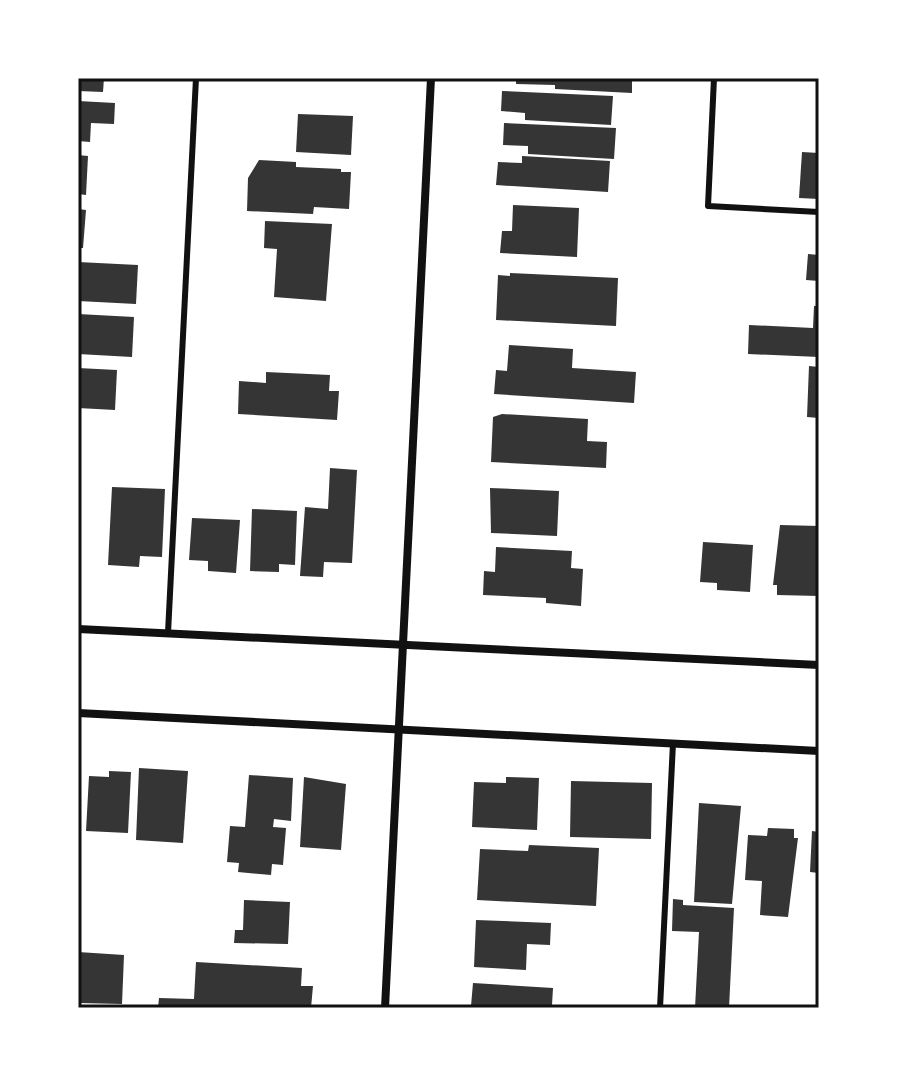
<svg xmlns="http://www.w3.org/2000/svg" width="897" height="1086" viewBox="0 0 897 1086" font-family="'IBM Plex Sans',sans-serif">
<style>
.building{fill:#353535}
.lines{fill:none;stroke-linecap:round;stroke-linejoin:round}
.service{stroke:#111;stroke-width:6}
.minor{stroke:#111;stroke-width:8}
.neatline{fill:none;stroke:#111;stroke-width:3}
</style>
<rect width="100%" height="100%" fill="#fff"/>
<g class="building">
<polygon points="78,78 104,78 103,92 78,91"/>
<polygon points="516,78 632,78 632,93 555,89 555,85 516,84"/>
<polygon points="502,91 613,96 611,125 525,120 525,113 501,111"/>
<polygon points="78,101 115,103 114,124 91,123 90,142 78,141"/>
<polygon points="298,114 353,116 351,155 296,152"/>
<polygon points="504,123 616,128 614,159 528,154 528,146 503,145"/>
<polygon points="802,152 819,153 819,199 799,198"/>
<polygon points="78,155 88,156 86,195 78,194"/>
<polygon points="522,156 610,161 608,192 496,185 498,162 522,163"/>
<polygon points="259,160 296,162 296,167 341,169 341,172 351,172 349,209 314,207 313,214 247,211 248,178"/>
<polygon points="513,205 579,208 577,257 500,253 502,231 512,231"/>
<polygon points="78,209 86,210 83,248 78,248"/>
<polygon points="265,221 332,224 326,301 274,297 277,249 264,248"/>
<polygon points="808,254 819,255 819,281 806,280"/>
<polygon points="78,262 138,265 136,304 78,301"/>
<polygon points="510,273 618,278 616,326 496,320 498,275 510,276"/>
<polygon points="814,306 819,306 819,357 748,354 749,325 813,328"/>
<polygon points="78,314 134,317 132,357 78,354"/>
<polygon points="509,345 573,349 572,368 636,372 634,403 494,394 496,370 507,371"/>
<polygon points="809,366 819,367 819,418 807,417"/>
<polygon points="78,368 117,370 115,410 78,408"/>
<polygon points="266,372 330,375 329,391 339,391 337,420 238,414 239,381 266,383"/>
<polygon points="502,414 588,419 587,441 607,442 606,468 491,462 493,417"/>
<polygon points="330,468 357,470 352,563 324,562 323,577 300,576 305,507 328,509"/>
<polygon points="112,487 165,489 162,557 140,556 139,567 108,565"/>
<polygon points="490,488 559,491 557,536 491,533"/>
<polygon points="252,509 297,511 295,565 279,564 279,572 250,571"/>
<polygon points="192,518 240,520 236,573 208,571 208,561 189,560"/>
<polygon points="780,525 819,526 819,596 777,595 777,585 773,585"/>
<polygon points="703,542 753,545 750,592 717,590 717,583 700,582"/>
<polygon points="496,547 572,551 571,568 583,569 581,606 546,603 546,598 483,595 484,571 495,572"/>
<polygon points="139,768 188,771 183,843 136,840"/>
<polygon points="109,771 131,772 128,833 86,831 89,776 109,777"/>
<polygon points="249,775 293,778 291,821 274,819 273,827 286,828 283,865 272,864 271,875 238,872 239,863 227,862 230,826 245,827"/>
<polygon points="304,777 346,784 341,850 300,847"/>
<polygon points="506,777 539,778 537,830 472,827 474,782 506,783"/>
<polygon points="571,781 652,783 651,839 570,837"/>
<polygon points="699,803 741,806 732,904 694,902"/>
<polygon points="768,828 794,829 794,838 798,838 788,917 760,915 762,881 745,880 748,835 767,836"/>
<polygon points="812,831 819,832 819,873 810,872"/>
<polygon points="529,845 599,848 596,906 477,900 480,849 528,851"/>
<polygon points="673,899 683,900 683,905 734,908 729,1008 695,1008 699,932 672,931"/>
<polygon points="244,900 290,902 288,944 234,943 235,930 243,930"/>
<polygon points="476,920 551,923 550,945 527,944 526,970 474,967"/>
<polygon points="78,952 124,955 122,1004 78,1003"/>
<polygon points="196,962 302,968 301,986 313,986 311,1008 158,1008 159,998 194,999"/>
<polygon points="473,983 553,988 552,1005 562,1008 471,1006"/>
</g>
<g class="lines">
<g class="service">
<polyline points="714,78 708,206 819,212"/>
<polyline points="168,633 196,78"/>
<polyline points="660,1008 673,743"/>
</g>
<g class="minor">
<polyline points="78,629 819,665"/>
<polyline points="78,713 819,751"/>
<polyline points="385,1008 431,78"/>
</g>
</g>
<rect width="897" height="1086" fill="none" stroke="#ffffff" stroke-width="160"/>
<rect x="80" y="80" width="737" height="926" class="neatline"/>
</svg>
